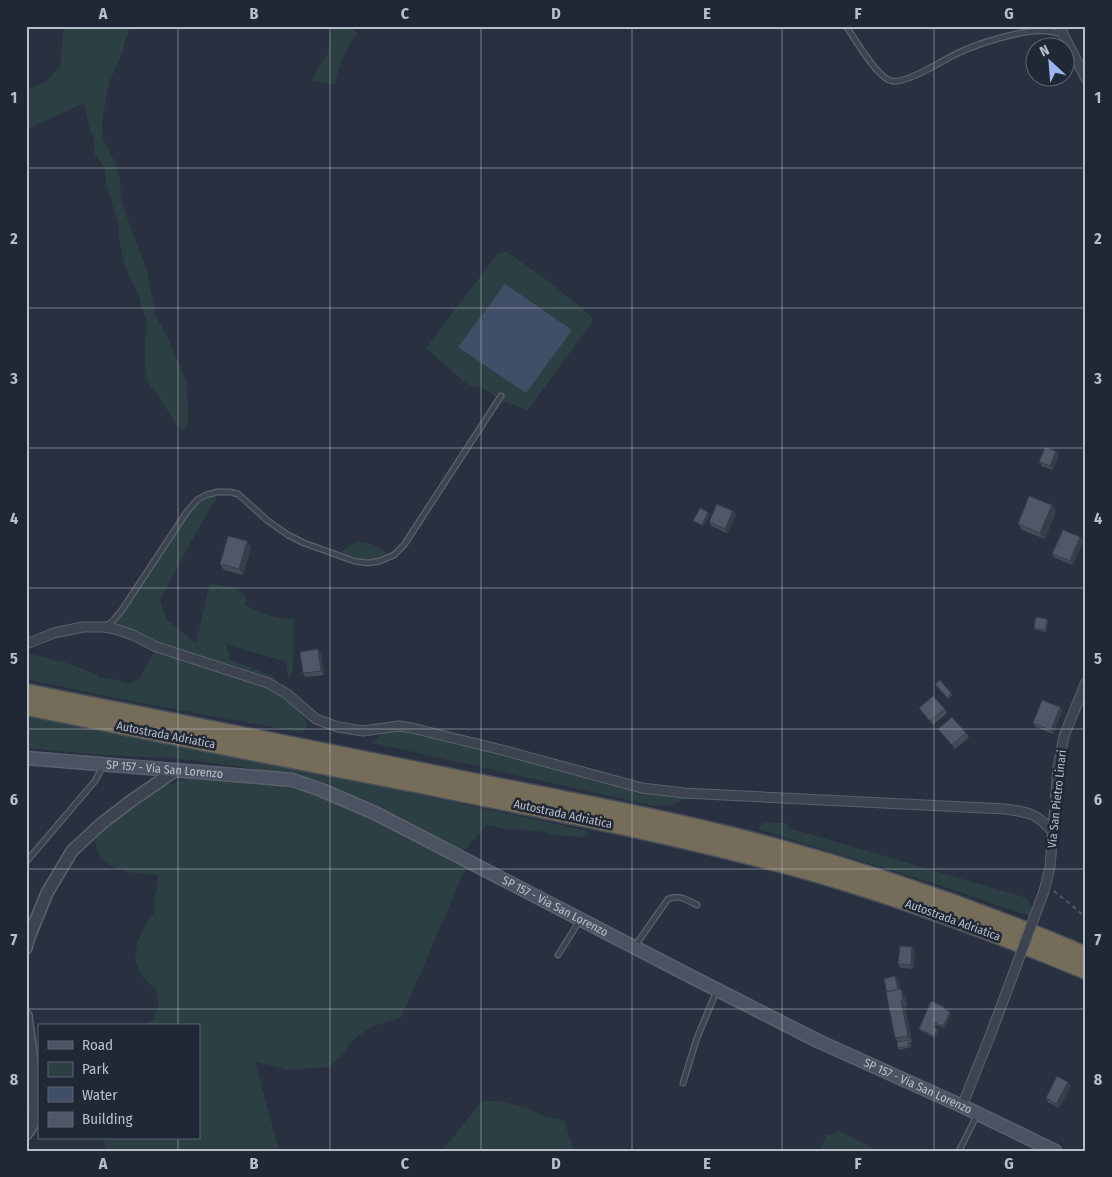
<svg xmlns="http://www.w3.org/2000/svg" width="1112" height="1177" viewBox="0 0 1112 1177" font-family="'Fira Sans Condensed',sans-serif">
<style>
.green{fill:#2c3f42}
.water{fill:#404e67}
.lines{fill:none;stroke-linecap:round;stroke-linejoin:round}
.service-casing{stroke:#5a616d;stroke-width:7}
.minor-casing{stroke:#5a616d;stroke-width:11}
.tertiary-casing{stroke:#5a616d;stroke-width:14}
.secondary-casing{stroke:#5a616d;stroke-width:15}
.motorway-casing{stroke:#474e5a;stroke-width:19}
.path{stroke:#4b5c60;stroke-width:2;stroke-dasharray:4 4;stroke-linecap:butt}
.service{stroke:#3d4450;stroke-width:4.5}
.minor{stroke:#3d4450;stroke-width:9}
.tertiary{stroke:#3d4450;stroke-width:11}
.secondary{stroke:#4b5362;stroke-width:12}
.motorway{stroke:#756c5a;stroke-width:16}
.minor-bridge-casing{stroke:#5a616d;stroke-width:11;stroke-linecap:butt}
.minor-bridge{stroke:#3d4450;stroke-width:9}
.wall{fill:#444c59}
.shaded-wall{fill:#373e49}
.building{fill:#4f5868;stroke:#373e49}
.grid{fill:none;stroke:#b9bfca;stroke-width:1;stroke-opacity:0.55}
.labels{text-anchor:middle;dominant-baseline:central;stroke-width:5;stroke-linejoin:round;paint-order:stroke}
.street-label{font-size:12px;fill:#b9bfca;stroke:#212835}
.neatline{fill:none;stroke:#b9bfca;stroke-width:2}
.grid-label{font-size:16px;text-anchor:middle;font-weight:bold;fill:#b9bfca}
</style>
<rect width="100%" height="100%" fill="#293140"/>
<g class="green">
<polygon points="64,26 131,26 126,38 123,51 109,83 102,122 103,139 115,162 118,172 121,184 120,195 126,215 146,268 156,316 168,339 187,382 188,423 184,431 177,426 158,395 149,385 145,372 145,340 147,323 137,291 129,276 124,262 119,240 119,227 106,183 105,168 95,155 94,139 89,126 84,103 26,130 26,90 46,82 60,66"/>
<path d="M333,26H351L357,34C346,46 338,69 335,84L312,81L317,70L328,53L330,34Z"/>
<polygon points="507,252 551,283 592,317 593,321 528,410 502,401 483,388 469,385 463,381 426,348 498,253"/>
<path d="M218,495L198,529L160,600L166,619L196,643L210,583C221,586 253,589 245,605C261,612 276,621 294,619L293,668L288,682V674L286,662L226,644L230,657L228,659L272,676L276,679L279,687L163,646L114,624L128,606L166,544L188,513L207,497Z"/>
<path d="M356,542C369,541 378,547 389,554C372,564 357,558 340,552Z"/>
<path d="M156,648L243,680L261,684L286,698L303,716L307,722V728L301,732C209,716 117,699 26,679V653L66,663L94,673L100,678L113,679L129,684L140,678Z"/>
<polygon points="26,716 231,757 328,775 588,831 585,835 581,837 566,836 553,835 541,831 505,829 487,825 468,847 461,852 334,789 326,783 294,775 270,771 175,758 166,758 104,755 26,748"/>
<path d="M394,728L682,795L684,799C676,805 665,806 655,806L373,743C379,736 385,731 394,728Z"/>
<path d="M193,776L268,784L305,791L329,799L368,816L466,867L401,1018L373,1026L356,1037L341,1056L329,1067L288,1070L255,1061L279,1151H106L103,1138H199V1026H127L142,1024L153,1020L159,1005L156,990L141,975L135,961L137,943L148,920L155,912L153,906L157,887L158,875C137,873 111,874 98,853C95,848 96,840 96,834L160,788Z"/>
<path d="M765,823H787L789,828L1013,894C1028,897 1032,901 1032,917L939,885L758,829L760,826Z"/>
<polygon points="482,1101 497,1101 511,1104 528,1108 544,1116 564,1120 574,1151 442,1151"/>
<polygon points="839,1131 877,1150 878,1150 877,1151 820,1151 826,1135 831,1135"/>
</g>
<polygon class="water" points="505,284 572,330 526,393 458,347"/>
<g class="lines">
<g class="service-casing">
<g id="service">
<path d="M846,26C855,39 878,79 892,81C907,84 943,60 958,53C979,43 1024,29 1046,31C1051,31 1057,33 1061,34"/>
<polyline points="105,626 112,622 122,610 186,513 197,500 206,495 217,492 230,492 238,494 268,521 288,535 304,543 354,561 368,563 380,561 394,555 404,545 501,396"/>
<polyline points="26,862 95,781 103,766"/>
<path d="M635,946L668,899C679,894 687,900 697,905"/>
<polyline points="558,955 580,920"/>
<polyline points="683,1083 697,1038 717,990"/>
<polyline points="959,1151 977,1115"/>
</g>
</g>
<g class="minor-casing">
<g id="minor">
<polyline points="1059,26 1086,79"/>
<path d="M26,644L54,633L83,627H104L115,629L133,635L154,646L268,683L287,694L316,719L338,727L363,731L399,726L412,728L502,750L642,788L684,793L1005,809C1028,812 1039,814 1053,833"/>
<polyline points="1044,891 1050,867 1058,768 1064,736 1086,682"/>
<polyline points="962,1106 990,1036 1011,980"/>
</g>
</g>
<g class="tertiary-casing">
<g id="tertiary">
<polyline points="26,948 29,937 47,893 72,851 101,824 131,801 176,770"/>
<polyline points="26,1016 33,1069 35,1111 33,1122 29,1130 26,1134"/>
</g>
</g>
<g class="secondary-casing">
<g id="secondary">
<path id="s1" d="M26,758L260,777L292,780L319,789L375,813L690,976L818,1041L962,1106L1055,1151"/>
</g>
</g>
<g class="motorway-casing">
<g id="motorway">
<path d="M26,692C166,720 307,748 447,776C555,798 663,817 769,845C877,874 983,911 1086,955"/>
<path d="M26,707C156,733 285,759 415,784C549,811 685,837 817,874C909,901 998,934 1086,971"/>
</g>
</g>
<polyline class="path" points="1054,891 1075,908 1086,918"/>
<use href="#service" class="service"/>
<use href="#minor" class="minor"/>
<use href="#tertiary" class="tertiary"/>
<use href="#secondary" class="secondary"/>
<use href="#motorway" class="motorway"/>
<g class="minor-bridge-casing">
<polyline id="minor-bridge" points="1011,980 1044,891"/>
</g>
<use href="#minor-bridge" class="minor-bridge"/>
</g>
<g class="wall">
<polygon points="1056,451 1059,455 1053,470 1042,466 1039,462"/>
<polygon points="1052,505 1056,511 1045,539 1022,530 1018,524"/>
<polygon points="733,511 736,515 727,533 711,526 709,522"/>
<polygon points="1080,537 1083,541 1073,565 1055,558 1052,554"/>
<polygon points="251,547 243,575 224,570 220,564"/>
<polygon points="1048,621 1046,632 1036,630 1034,628"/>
<polygon points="318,649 321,653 324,675 305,677 303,673"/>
<polygon points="940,680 952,695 948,699 936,686"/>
<polygon points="1060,707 1062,711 1053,734 1036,727 1033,723"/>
<polygon points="919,708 945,709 947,713 933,725"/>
<polygon points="938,729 966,733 969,737 955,749"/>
<polygon points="912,947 915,951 913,969 901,968 898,964"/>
<polygon points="895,976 898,980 900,990 901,989 905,995 907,1006 905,1006 912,1042 910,1042 911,1047 899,1050 898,1048 898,1042 895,1038"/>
<polygon points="944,1007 945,1009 951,1014 945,1028 936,1025 935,1027 939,1031 935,1038 921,1031 919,1029"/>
<polygon points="1071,1086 1059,1108 1048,1102 1046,1098"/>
</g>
<g class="shaded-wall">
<polygon points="1056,451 1059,455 1053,470 1050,466"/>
<polygon points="1052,505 1056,511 1045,539 1040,533"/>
<polygon points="733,511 736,515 727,533 725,529"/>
<polygon points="708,512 710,514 703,527 702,525"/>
<polygon points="1080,537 1083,541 1073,565 1070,561"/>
<polygon points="247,541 251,547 243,575 239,569"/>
<polygon points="1047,619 1048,621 1046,632 1045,630"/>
<polygon points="318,649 321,653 324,675 321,671"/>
<polygon points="1060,707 1062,711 1053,734 1051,730"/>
<polygon points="912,947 915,951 913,969 911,965"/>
<polygon points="895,976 898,980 901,996 898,992"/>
<polygon points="901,989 905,995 907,1006 903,1000"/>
<polygon points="901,1000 905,1006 912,1042 908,1036"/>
<polygon points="950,1012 951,1014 945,1028 943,1026"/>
<polygon points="937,1029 939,1031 935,1038 934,1036"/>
<polygon points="1068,1082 1071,1086 1059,1108 1056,1104"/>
</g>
<g class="building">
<polygon points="1045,447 1056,451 1050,466 1039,462"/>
<polygon points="1029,496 1052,505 1040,533 1018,524"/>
<polygon points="717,504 733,511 725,529 709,522"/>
<polygon points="700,508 708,512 702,525 693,521"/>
<polygon points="1063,530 1080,537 1070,561 1052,554"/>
<polygon points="228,536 247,541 239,569 220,564"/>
<polygon points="1036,617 1047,619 1045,630 1034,628"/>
<polygon points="318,649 321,671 303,673 300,652"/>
<polygon points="940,680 951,693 947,697 935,684"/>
<polygon points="933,696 945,709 930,721 919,708"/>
<polygon points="1042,700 1060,707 1051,730 1033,723"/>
<polygon points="952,717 966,733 952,745 938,729"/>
<polygon points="900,946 912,947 911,965 898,964"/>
<polygon points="895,976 898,990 886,992 887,994 884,979"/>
<polygon points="901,989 903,1000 901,1000 908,1036 895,1038 886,992"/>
<polygon points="931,1001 944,1007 943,1008 950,1012 943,1026 935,1023 933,1027 937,1029 934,1036 919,1029"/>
<polygon points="908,1040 909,1046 898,1048 897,1042"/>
<polygon points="1057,1076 1068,1082 1056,1104 1046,1098"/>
</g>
<path class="grid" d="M178,26V1026M330,26V1151M481,26V1151M632,26V1151M782,26V1151M934,26V1151M26,168H1086M26,308H1086M26,448H1086M26,588H1086M26,729H1086M26,869H1086M26,1009H1086M178,1138V1151"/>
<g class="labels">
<g class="street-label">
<text transform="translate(166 735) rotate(11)">Autostrada Adriatica</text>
<text stroke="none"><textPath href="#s1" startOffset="139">SP 157 - Via San Lorenzo</textPath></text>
<text transform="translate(1057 799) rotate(-84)">Via San Pietro Linari</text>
<text transform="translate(563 814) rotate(12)">Autostrada Adriatica</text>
<text stroke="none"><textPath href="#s1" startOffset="559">SP 157 - Via San Lorenzo</textPath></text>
<text transform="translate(953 920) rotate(20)">Autostrada Adriatica</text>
<text stroke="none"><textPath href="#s1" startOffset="964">SP 157 - Via San Lorenzo</textPath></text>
</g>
</g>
<rect width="1112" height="1177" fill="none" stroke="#212835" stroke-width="55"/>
<rect x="38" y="1024" width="162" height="115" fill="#212835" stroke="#5e6471"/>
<rect x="48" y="1041" width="25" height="8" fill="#4b5362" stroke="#5e6471"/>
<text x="82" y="1050" font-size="15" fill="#b9bfca">Road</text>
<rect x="48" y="1062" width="25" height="15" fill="#2c3f42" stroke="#5e6471"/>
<text x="82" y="1074" font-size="15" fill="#b9bfca">Park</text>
<rect x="48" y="1087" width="25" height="15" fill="#404e67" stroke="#5e6471"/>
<text x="82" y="1100" font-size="15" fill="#b9bfca">Water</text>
<rect x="48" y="1112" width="25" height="15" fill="#4f5868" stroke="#5e6471"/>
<text x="82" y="1124" font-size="15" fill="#b9bfca">Building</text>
<g transform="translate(1050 62) rotate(334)"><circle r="24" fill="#212835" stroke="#5e6471"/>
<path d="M0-4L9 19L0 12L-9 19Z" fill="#99b6f0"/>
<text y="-8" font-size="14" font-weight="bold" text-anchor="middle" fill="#b9bfca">N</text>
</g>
<rect x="28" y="28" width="1056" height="1122" class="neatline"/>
<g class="grid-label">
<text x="103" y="19">A</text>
<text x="254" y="19">B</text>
<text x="405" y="19">C</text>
<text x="556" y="19">D</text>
<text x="707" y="19">E</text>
<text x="858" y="19">F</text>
<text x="1009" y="19">G</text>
<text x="14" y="103">1</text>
<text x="1098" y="103">1</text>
<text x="14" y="244">2</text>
<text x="1098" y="244">2</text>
<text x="14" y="384">3</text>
<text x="1098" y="384">3</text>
<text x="14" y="524">4</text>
<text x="1098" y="524">4</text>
<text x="14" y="664">5</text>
<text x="1098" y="664">5</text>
<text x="14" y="805">6</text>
<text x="1098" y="805">6</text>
<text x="14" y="945">7</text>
<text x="1098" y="945">7</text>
<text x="14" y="1085">8</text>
<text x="1098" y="1085">8</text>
<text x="103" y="1169">A</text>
<text x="254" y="1169">B</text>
<text x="405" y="1169">C</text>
<text x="556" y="1169">D</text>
<text x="707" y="1169">E</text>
<text x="858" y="1169">F</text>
<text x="1009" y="1169">G</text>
</g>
</svg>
